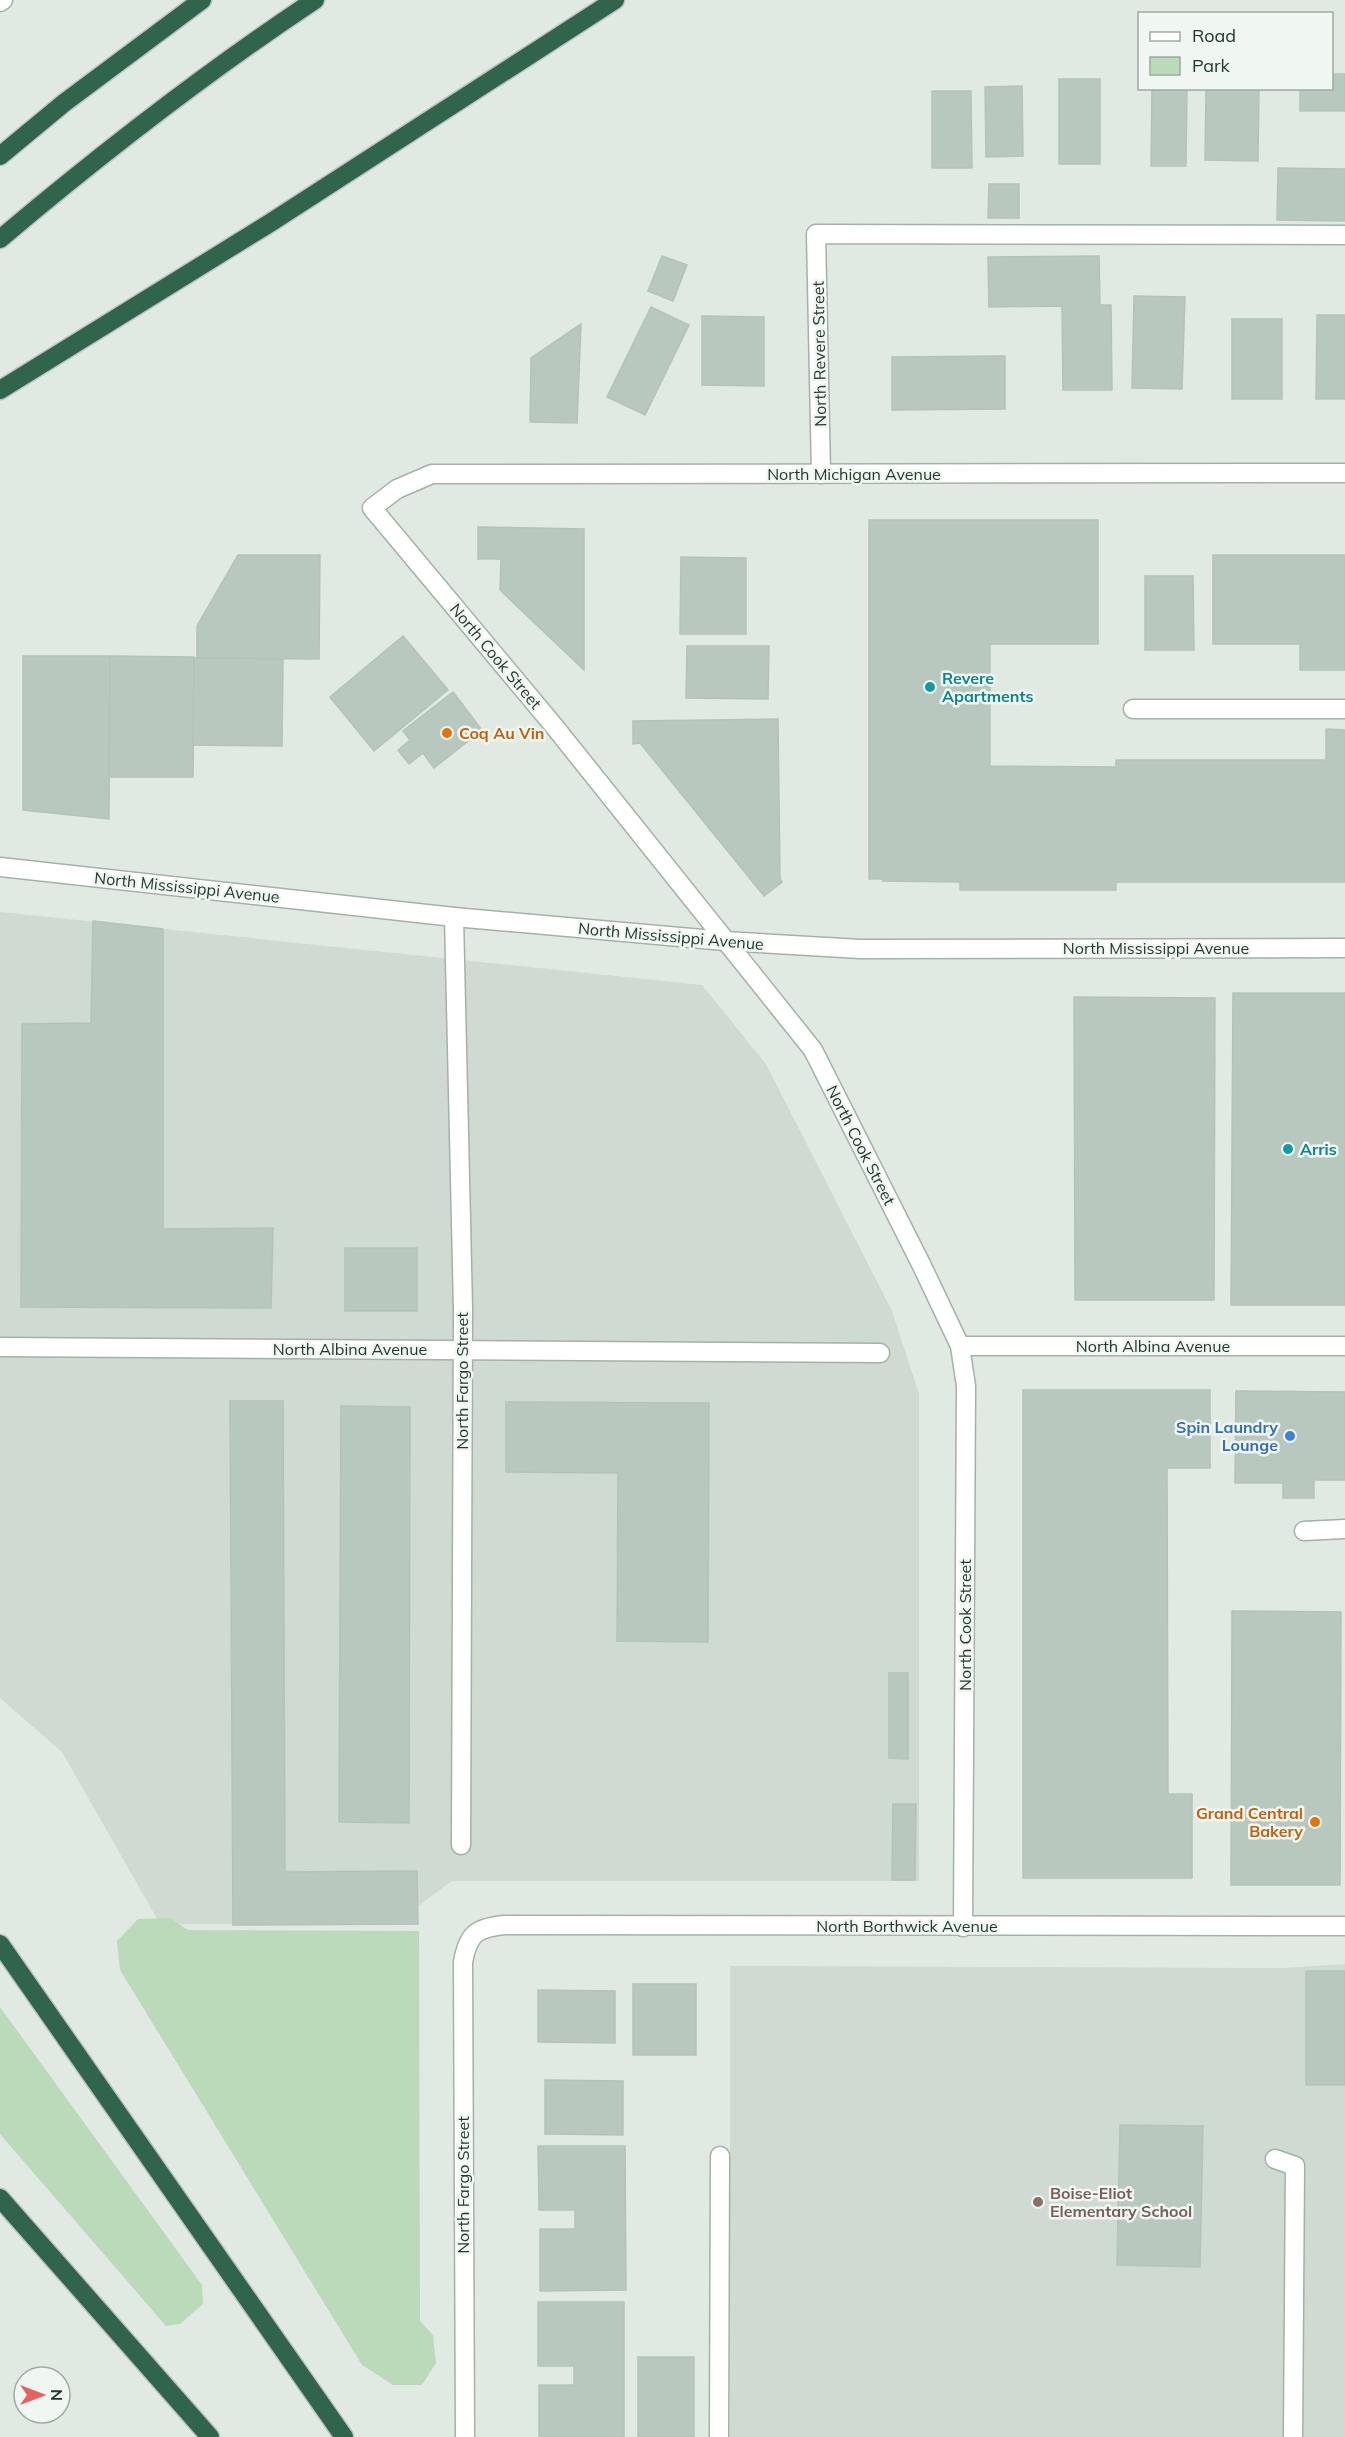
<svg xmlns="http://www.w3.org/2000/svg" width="1345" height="2437" viewBox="0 0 1345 2437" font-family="Mulish,sans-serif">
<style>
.built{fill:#cfdad2}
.green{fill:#badaba}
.building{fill:#b9c8be;stroke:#b3c3b8;stroke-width:1.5}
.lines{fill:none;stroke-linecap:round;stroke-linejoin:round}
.minor-casing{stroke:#a3b1a9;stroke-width:21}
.highway-casing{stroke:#bdc4c0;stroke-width:21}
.minor{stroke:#fff;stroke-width:18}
.highway{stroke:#30644b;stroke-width:18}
.culture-dot{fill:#0f9aa8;stroke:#f0f7f2;stroke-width:2}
.food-dot{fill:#e8710a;stroke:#f0f7f2;stroke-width:2}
.shop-dot{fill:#3f7fe0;stroke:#f0f7f2;stroke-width:2}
.education-dot{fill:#8d6e63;stroke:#f0f7f2;stroke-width:2}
.labels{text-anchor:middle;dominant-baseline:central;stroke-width:5;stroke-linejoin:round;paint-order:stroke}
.street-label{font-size:16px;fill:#22392d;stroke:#f0f7f2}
.culture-label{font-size:16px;font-weight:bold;fill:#0d838f;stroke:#f0f7f2;text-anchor:start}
.food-label{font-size:16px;font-weight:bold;fill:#c56008;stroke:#f0f7f2;text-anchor:start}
.shop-label{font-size:16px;font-weight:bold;fill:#366cbe;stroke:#f0f7f2;text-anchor:end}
.education-label{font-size:16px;font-weight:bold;fill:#785e54;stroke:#f0f7f2;text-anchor:start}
</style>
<rect width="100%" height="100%" fill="#e0eae3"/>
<g class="built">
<polygon points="0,912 702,985 766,1064 892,1311 919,1394 919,1881 452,1881 418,1906 418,1924 160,1924 62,1752 0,1698"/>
<polygon points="1345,1964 1345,2437 730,2437 730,1966 1283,1968"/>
</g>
<g class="green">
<polygon points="170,1918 188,1930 419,1931 420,2321 433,2335 436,2363 422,2385 393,2385 362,2365 120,1970 117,1941 138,1919"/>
<polygon points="0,2007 202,2285 203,2304 180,2324 166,2326 0,2134"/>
</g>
<g class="building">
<polygon points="1332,74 1345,74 1345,111 1300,111 1300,88 1332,88"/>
<rect x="1059" y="79" width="41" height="85"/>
<polygon points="1022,86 1023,156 986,157 985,87"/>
<polygon points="1152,88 1187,88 1186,166 1151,166"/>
<polygon points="1206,88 1259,88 1258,161 1205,160"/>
<polygon points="932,91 971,91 972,168 932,168"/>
<polygon points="1278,168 1345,169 1345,221 1277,220"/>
<polygon points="989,184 1019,184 1019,218 988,218"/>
<polygon points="662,256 687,265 673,301 648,291"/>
<polygon points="1099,256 1100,305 1111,305 1112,390 1063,390 1062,306 989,307 988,257"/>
<polygon points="1134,296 1185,297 1182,389 1132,388"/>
<polygon points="651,307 689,325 645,415 607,397"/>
<polygon points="1317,315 1345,315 1345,399 1316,399"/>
<polygon points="702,316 764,317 764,386 702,385"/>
<rect x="1232" y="319" width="50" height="80"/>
<polygon points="581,324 577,423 530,422 531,358"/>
<polygon points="1005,356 1005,409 892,410 892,357"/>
<polygon points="869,520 1098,520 1098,644 990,644 990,766 1116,767 1116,760 1326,760 1326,729 1345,730 1345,882 1116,882 1116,890 960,890 960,882 883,881 883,879 869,879"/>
<polygon points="478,527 584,529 584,670 500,590 501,559 478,559"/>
<polygon points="238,555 320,555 319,659 197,658 197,626"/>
<polygon points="1213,555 1345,555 1345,670 1300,670 1300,644 1213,644"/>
<polygon points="681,557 746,558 746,634 680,634"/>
<polygon points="1145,576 1193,576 1194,650 1145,650"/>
<polygon points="403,636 448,690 374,751 330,697"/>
<polygon points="687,646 769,646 768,699 686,698"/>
<polygon points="23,656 110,656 109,819 23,810"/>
<polygon points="110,656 194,657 193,777 109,777"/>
<polygon points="194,658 283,659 282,746 193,745"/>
<polygon points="453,692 482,730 434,768 423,753 409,764 398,750 410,740 403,731"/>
<polygon points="778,719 780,879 782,882 764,896 640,743 633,744 633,721"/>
<polygon points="93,921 163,929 163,1229 273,1228 271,1308 21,1307 22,1024 91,1023"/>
<polygon points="1233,993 1345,993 1345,1305 1231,1305"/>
<polygon points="1074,997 1215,998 1214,1300 1075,1300"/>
<rect x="345" y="1248" width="72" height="63"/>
<polygon points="1023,1390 1210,1390 1210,1468 1167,1468 1168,1794 1192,1794 1192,1878 1023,1878"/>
<polygon points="1236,1391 1345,1392 1345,1480 1314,1480 1314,1498 1283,1498 1283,1483 1235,1483"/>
<polygon points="230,1401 283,1401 285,1872 417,1871 418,1924 233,1925"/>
<polygon points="506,1402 709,1403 708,1642 617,1641 618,1473 506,1472"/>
<polygon points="341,1406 410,1407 409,1823 339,1822"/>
<polygon points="1232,1611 1341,1612 1340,1885 1231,1885"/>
<polygon points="889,1673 908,1673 908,1759 889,1758"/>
<polygon points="893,1804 916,1804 915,1880 892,1880"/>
<rect x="1306" y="1971" width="39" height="114"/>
<rect x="633" y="1984" width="63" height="71"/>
<polygon points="538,1990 615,1991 615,2043 538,2042"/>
<polygon points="545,2080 623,2081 623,2135 545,2134"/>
<polygon points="1120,2125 1203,2126 1200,2267 1117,2265"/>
<polygon points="538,2146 625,2146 626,2290 540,2291 540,2229 575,2229 575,2210 539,2210"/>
<polygon points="538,2302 624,2302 624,2437 539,2437 539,2385 574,2385 574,2366 538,2366"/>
<rect x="638" y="2357" width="56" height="80"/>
</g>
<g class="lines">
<g class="minor-casing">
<g id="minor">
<polyline points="0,2 3,0"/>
<polyline points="821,474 816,234 1345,235"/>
<polyline points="1133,709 1345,709"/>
<polyline points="0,867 454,917 725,941 860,949 1345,948"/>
<polyline points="454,917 463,1309 461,1845"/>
<polyline points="960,1346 1345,1346"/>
<polyline points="0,1347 880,1353"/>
<polyline points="1304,1531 1345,1529"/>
<polyline points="963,1927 966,1386 960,1346 922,1266 813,1050 554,726 372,508 397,489 432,474 1345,473"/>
<polyline points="1275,2159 1295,2166 1293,2437"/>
<path d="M465,2437L463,1962C468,1934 476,1928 504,1925L1345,1926"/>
<polyline points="719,2437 720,2156"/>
</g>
</g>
<g class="highway-casing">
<g id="highway">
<polyline points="0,156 64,103 202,0"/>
<path d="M0,239C101,154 205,73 315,0"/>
<polyline points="0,390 270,223 615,0"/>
<polyline points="0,1944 344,2437"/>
<polyline points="0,2198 210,2437"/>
</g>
</g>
<use href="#minor" class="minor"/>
<use href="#highway" class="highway"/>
</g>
<g class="culture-dot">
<circle cx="930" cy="687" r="6"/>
<circle cx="1288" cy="1149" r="6"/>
</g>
<g class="food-dot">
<circle cx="447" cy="733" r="6"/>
<circle cx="1315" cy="1822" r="6"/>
</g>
<circle class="shop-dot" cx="1290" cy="1436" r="6"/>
<circle class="education-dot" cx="1038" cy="2202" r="6"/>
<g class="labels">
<g class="street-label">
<text transform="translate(819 354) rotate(-91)">North Revere Street</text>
<text x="854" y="474">North Michigan Avenue</text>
<text transform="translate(496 656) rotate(50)">North Cook Street</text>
<text transform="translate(187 887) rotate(6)">North Mississippi Avenue</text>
<text transform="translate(671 936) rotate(5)">North Mississippi Avenue</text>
<text x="1156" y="948">North Mississippi Avenue</text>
<text transform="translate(861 1145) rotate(63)">North Cook Street</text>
<text x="1153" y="1346">North Albina Avenue</text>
<text x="350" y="1349">North Albina Avenue</text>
<text transform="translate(462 1381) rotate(-90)">North Fargo Street</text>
<text transform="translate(965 1625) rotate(-90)">North Cook Street</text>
<text x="907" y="1926">North Borthwick Avenue</text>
<text transform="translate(463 2185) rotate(-90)">North Fargo Street</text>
</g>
<g class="culture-label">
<text x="942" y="678">Revere<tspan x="942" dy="18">Apartments</tspan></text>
<text x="1300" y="1149">Arris</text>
</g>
<g class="food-label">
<text x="459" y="733">Coq Au Vin</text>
<text x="1303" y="1813" text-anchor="end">Grand Central<tspan x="1303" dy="18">Bakery</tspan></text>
</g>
<g class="shop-label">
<text x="1278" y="1427">Spin Laundry<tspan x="1278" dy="18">Lounge</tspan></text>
</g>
<g class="education-label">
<text x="1050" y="2193">Boise-Eliot<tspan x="1050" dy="18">Elementary School</tspan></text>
</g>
</g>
<rect x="1138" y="12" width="195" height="78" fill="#f0f7f2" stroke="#9eaba3" stroke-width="1.5"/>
<rect x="1150" y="32" width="30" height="9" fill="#ffffff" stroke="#9eaba3" stroke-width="1.5"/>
<text x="1192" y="42" font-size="18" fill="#22392d">Road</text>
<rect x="1150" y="57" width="30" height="18" fill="#badaba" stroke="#9eaba3" stroke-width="1.5"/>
<text x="1192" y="72" font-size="18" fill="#22392d">Park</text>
<g transform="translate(42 2395) rotate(90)"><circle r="28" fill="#f0f7f2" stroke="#9eaba3" stroke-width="1.5"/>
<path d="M0-4.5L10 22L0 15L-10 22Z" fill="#e95f62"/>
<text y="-9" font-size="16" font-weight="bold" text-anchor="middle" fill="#22392d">N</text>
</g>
</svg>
